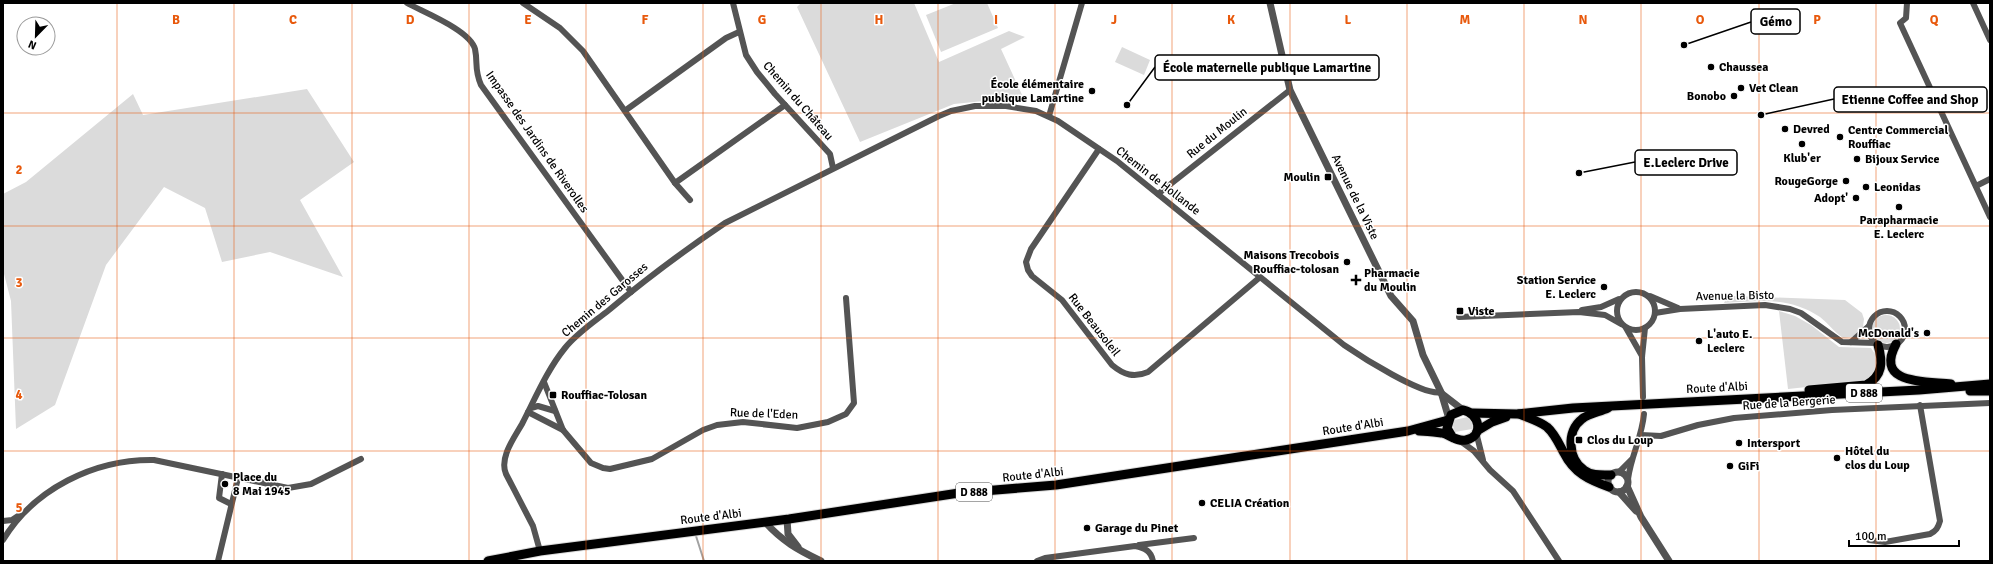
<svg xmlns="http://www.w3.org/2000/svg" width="1993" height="564" viewBox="0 0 1993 564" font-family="Signika,sans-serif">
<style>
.green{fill:#dbdbdb}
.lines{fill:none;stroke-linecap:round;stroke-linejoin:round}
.stream{stroke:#a2a2a2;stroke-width:2}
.primary-casing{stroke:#dbdbdb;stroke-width:11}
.minor{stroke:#545454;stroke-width:6}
.tertiary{stroke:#545454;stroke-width:7}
.primary{stroke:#000;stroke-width:9}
.grid{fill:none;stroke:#e8590c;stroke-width:1;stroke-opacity:0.55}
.poi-dot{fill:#000;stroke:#fff;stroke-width:1.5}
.labels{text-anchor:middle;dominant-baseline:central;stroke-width:3;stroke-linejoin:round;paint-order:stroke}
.shield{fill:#fff;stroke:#4c4c4c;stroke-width:1}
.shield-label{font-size:11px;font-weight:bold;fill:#000}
.poi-label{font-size:12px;font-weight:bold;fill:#000;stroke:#fff;text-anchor:start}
.street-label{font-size:12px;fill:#000;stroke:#fff}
.grid-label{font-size:13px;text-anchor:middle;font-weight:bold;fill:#e8590c;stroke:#fff;stroke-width:3;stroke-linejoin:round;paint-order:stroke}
.leader{fill:none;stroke:#000;stroke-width:1.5}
.callout-dot{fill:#000;stroke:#fff;stroke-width:1.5}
.callout{fill:#fff;stroke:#000;stroke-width:1.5}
.callout-label{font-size:13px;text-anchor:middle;font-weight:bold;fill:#000}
</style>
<rect width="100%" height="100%" fill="#fff"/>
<g class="green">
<polygon points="801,3 914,3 939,62 1009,31 1025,37 1001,49 1023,97 954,104 860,142 797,7"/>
<polygon points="956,3 987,3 998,28 941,52 926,15"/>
<polygon points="1122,47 1150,60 1144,75 1115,62"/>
<polygon points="307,89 354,162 300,200 343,277 270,252 222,262 205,208 164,187 106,265 55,405 16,429 11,301 3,270 3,194 26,182 133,94 143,115"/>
<path d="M1729,293L1733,296L1845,300L1862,313L1864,319L1863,327L1859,334L1851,337L1843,338C1834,332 1828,323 1820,317C1788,296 1760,301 1724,303Z"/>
<path d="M1779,311L1795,316L1811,325L1839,347L1871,348L1877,357C1876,370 1875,376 1862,381L1788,389Z"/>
<circle cx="1886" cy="329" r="14"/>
<polygon points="1468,417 1472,422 1472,429 1455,432 1453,426 1454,420"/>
</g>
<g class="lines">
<polyline class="stream" points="696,536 704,561"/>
<g class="primary-casing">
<g id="primary">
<path d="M1896,344C1874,385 1926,381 1951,384"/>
<path d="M1809,390L1866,385C1883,376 1883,362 1878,345"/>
<polyline points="1970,391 1990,391"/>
<path d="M1608,408C1600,412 1589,413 1582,419C1566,431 1568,459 1584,470C1592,476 1601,475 1611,475"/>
<polyline points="1472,413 1517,414 1573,408 1919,390 1990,384"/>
<path d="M1519,414C1528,418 1539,421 1547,427C1555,434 1559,444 1564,453C1574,473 1589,480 1609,487"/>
<path d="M1419,431C1427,431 1434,432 1442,433C1450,435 1457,442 1466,440C1485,436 1479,413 1463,410L1451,415L1447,428L1453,438"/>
<polyline points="1477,431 1492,422 1506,417"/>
<polyline points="488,561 540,551 789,519 959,493 1056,485 1408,431 1448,420"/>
</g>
</g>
<g class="minor">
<path d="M407,3C423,12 470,30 475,49C478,63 474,69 481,85L631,292"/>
<polyline points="523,3 560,28 583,51 675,183 785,105"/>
<polyline points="733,3 746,55 757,72 775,94 830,154 833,168"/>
<polyline points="1907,3 1906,18 1900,23 1990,217"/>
<polyline points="1973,3 1990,40"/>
<polyline points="626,110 726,38 739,32"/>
<polyline points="1049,116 1082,3"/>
<path d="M1099,149L1031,249L1026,262L1028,270L1032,276L1062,300L1112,365C1124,375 1134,378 1148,372L1259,278"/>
<polyline points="675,183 690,200"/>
<polyline points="1976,186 1990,179"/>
<polyline points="1158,194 1290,90"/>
<circle cx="1636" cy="311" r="19"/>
<polyline points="1650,296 1678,308"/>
<polyline points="1582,310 1601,307 1619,299"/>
<circle cx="1887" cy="329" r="18"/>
<polyline points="1655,313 1680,309 1765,305 1790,309 1801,313 1842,342 1876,343"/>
<polyline points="1459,317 1579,312 1605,315 1621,324"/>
<polyline points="1626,328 1642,356"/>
<polyline points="1851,342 1869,326"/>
<polyline points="544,382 563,430 591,463 603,468 610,469 652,459 703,430 717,425 743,422 797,428 828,422 846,414 854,403 846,298"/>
<polyline points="1643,397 1642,357 1645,328"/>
<polyline points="531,408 538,406 555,411"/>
<polyline points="528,412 563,430"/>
<polyline points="1476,432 1483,460"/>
<polyline points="1641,435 1661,436 1698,425 1734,418 1832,410 1990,403"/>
<polyline points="1459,440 1474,451 1490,470 1513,491 1559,561"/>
<polyline points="1619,472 1631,460"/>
<polyline points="222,474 219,498 231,504"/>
<path d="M1628,479C1631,456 1642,437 1644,414"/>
<polyline points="3,521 12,520 18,516"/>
<path d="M3,540C34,489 94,459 154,460L288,488L311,484L361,459"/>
<path d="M1869,540L1885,542L1930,534C1936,531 1938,528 1940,521L1920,405"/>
<polyline points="1139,545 1194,538"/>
<path d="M540,551L533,526L506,474C499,458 514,438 522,424C535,399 547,370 565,348C577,333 594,322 609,310C646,279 685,250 725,223L939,116L951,111L975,106H1006L1036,111L1058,121L1117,161L1344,345C1360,356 1424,397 1441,392"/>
<polyline points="218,561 238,478"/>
<path d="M1037,561L1045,558L1135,546C1145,548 1151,551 1153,561"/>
</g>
<g class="tertiary">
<polyline points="1270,3 1290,90 1391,296 1413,321 1423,355 1441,392 1449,419"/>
<polyline points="1441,393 1463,410"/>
<circle cx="1618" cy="482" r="10"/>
<polyline points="1627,486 1641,517 1669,561"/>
<polyline points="1619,492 1636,511"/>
<polyline points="787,519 788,534 798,547"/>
<path d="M765,522C782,541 798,550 821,561"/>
</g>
<use href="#primary" class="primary"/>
</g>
<path class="grid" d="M117,3V561M234,3V561M352,3V561M469,3V561M586,3V561M703,3V561M821,3V561M938,3V561M1055,3V561M1172,3V561M1290,3V561M1407,3V561M1524,3V561M1641,3V561M1759,3V561M1876,3V561M3,113H1990M3,226H1990M3,338H1990M3,451H1990"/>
<g class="poi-dot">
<circle cx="1711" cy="67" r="4"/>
<circle cx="1741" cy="88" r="4"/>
<circle cx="1092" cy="91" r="4"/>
<circle cx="1734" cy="96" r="4"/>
<circle cx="1785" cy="129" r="4"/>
<circle cx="1840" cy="137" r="4"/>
<circle cx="1802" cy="144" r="4"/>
<circle cx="1857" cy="159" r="4"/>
<rect x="1324" y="173" width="8" height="8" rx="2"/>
<circle cx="1846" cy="181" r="4"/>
<circle cx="1866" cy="187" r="4"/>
<circle cx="1856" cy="198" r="4"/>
<circle cx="1899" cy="207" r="4"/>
<circle cx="1347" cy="262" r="4"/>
<path d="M1354 274h4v4h4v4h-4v4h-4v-4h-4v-4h4z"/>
<circle cx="1604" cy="287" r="4"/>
<rect x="1456" y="307" width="8" height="8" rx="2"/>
<circle cx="1927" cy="333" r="4"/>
<circle cx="1699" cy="341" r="4"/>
<rect x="549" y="391" width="8" height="8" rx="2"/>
<rect x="1575" y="436" width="8" height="8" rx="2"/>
<circle cx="1739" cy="443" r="4"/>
<circle cx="1837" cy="458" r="4"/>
<circle cx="1730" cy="466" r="4"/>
<circle cx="225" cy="484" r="4"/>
<circle cx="1202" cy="503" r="4"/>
<circle cx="1087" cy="528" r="4"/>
</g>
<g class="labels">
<g class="shield">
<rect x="1846" y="384" width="36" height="18" rx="3"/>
<rect x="956" y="483" width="36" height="18" rx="3"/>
</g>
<g class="shield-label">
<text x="1864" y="393">D 888</text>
<text x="974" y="492">D 888</text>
</g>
<g class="poi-label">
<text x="1719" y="67">Chaussea</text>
<text x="1084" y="84" text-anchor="end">École élémentaire<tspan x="1084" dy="14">publique Lamartine</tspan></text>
<text x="1749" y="88">Vet Clean</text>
<text x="1726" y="96" text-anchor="end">Bonobo</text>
<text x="1793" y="129">Devred</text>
<text x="1848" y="130">Centre Commercial<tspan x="1848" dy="14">Rouffiac</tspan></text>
<text x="1802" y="158" text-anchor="middle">Klub'er</text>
<text x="1865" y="159">Bijoux Service</text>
<text x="1320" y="177" text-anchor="end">Moulin</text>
<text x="1838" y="181" text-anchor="end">RougeGorge</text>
<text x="1874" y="187">Leonidas</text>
<text x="1848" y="198" text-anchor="end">Adopt'</text>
<text x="1899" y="220" text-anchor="middle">Parapharmacie<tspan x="1899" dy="14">E. Leclerc</tspan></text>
<text x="1339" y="255" text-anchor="end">Maisons Trecobois<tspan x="1339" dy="14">Rouffiac-tolosan</tspan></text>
<text x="1364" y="273">Pharmacie<tspan x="1364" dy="14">du Moulin</tspan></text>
<text x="1596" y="280" text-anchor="end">Station Service<tspan x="1596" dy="14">E. Leclerc</tspan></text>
<text x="1468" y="311">Viste</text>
<text x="1919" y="333" text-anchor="end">McDonald's</text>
<text x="1707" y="334">L'auto E.<tspan x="1707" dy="14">Leclerc</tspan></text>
<text x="561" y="395">Rouffiac-Tolosan</text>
<text x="1587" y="440">Clos du Loup</text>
<text x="1747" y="443">Intersport</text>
<text x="1845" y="451">Hôtel du<tspan x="1845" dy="14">clos du Loup</tspan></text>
<text x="1738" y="466">GiFi</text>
<text x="233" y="477">Place du<tspan x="233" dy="14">8 Mai 1945</tspan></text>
<text x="1210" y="503">CELIA Création</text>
<text x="1095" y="528">Garage du Pinet</text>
</g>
<g class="street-label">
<text transform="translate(798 101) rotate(49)">Chemin du Château</text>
<text transform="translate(1217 133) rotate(-39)">Rue du Moulin</text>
<text transform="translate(537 142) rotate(55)">Impasse des Jardins de Riverolles</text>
<text transform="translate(1158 181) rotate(38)">Chemin de Hollande</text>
<text transform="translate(1355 197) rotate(64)">Avenue de la Viste</text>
<text transform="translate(1735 296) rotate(-1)">Avenue la Bisto</text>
<text transform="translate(605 300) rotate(-40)">Chemin des Garosses</text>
<text transform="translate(1094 325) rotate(52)">Rue Beausoleil</text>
<text transform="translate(1717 388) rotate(-3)">Route d'Albi</text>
<text transform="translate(1789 403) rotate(-4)">Rue de la Bergerie</text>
<text transform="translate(764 414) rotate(2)">Rue de l'Eden</text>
<text transform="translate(1353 427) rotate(-9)">Route d'Albi</text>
<text transform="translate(1033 475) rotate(-6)">Route d'Albi</text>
<text transform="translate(711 517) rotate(-7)">Route d'Albi</text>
</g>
</g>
<g class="grid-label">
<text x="176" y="24">B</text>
<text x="293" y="24">C</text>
<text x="410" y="24">D</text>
<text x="528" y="24">E</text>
<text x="645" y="24">F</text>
<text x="762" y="24">G</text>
<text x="879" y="24">H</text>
<text x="996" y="24">I</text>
<text x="1114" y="24">J</text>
<text x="1231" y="24">K</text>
<text x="1348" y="24">L</text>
<text x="1465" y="24">M</text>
<text x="1583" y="24">N</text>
<text x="1700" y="24">O</text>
<text x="1817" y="24">P</text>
<text x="1934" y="24">Q</text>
<text x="19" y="174">2</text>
<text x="19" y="287">3</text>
<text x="19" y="399">4</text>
<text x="19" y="512">5</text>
</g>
<path class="leader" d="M1684 45L1751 22M1127 105L1155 67M1761 115L1834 99M1579 173L1635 162"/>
<g class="callout-dot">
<circle cx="1684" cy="45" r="4"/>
<circle cx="1127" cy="105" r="4"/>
<circle cx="1761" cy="115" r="4"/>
<circle cx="1579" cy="173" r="4"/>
</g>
<g class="callout">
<rect x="1751" y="9" width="49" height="25" rx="4"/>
<rect x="1155" y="55" width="224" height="25" rx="4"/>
<rect x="1834" y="87" width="153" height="25" rx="4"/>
<rect x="1635" y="150" width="102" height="25" rx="4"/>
</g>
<g class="callout-label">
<text x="1776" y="26">Gémo</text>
<text x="1267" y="72">École maternelle publique Lamartine</text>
<text x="1910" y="104">Etienne Coffee and Shop</text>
<text x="1686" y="167">E.Leclerc Drive</text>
</g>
<rect width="1993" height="564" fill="none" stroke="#000000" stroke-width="8"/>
<g transform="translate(36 36) rotate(203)"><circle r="19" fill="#ffffff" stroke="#999999"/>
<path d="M0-3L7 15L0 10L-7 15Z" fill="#000000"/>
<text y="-6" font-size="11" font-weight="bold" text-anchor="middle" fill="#000000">N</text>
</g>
<path d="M1849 540v6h110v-6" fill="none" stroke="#000000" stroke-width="2"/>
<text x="1855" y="540" font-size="12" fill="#000000" stroke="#ffffff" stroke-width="3" paint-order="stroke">100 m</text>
</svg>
